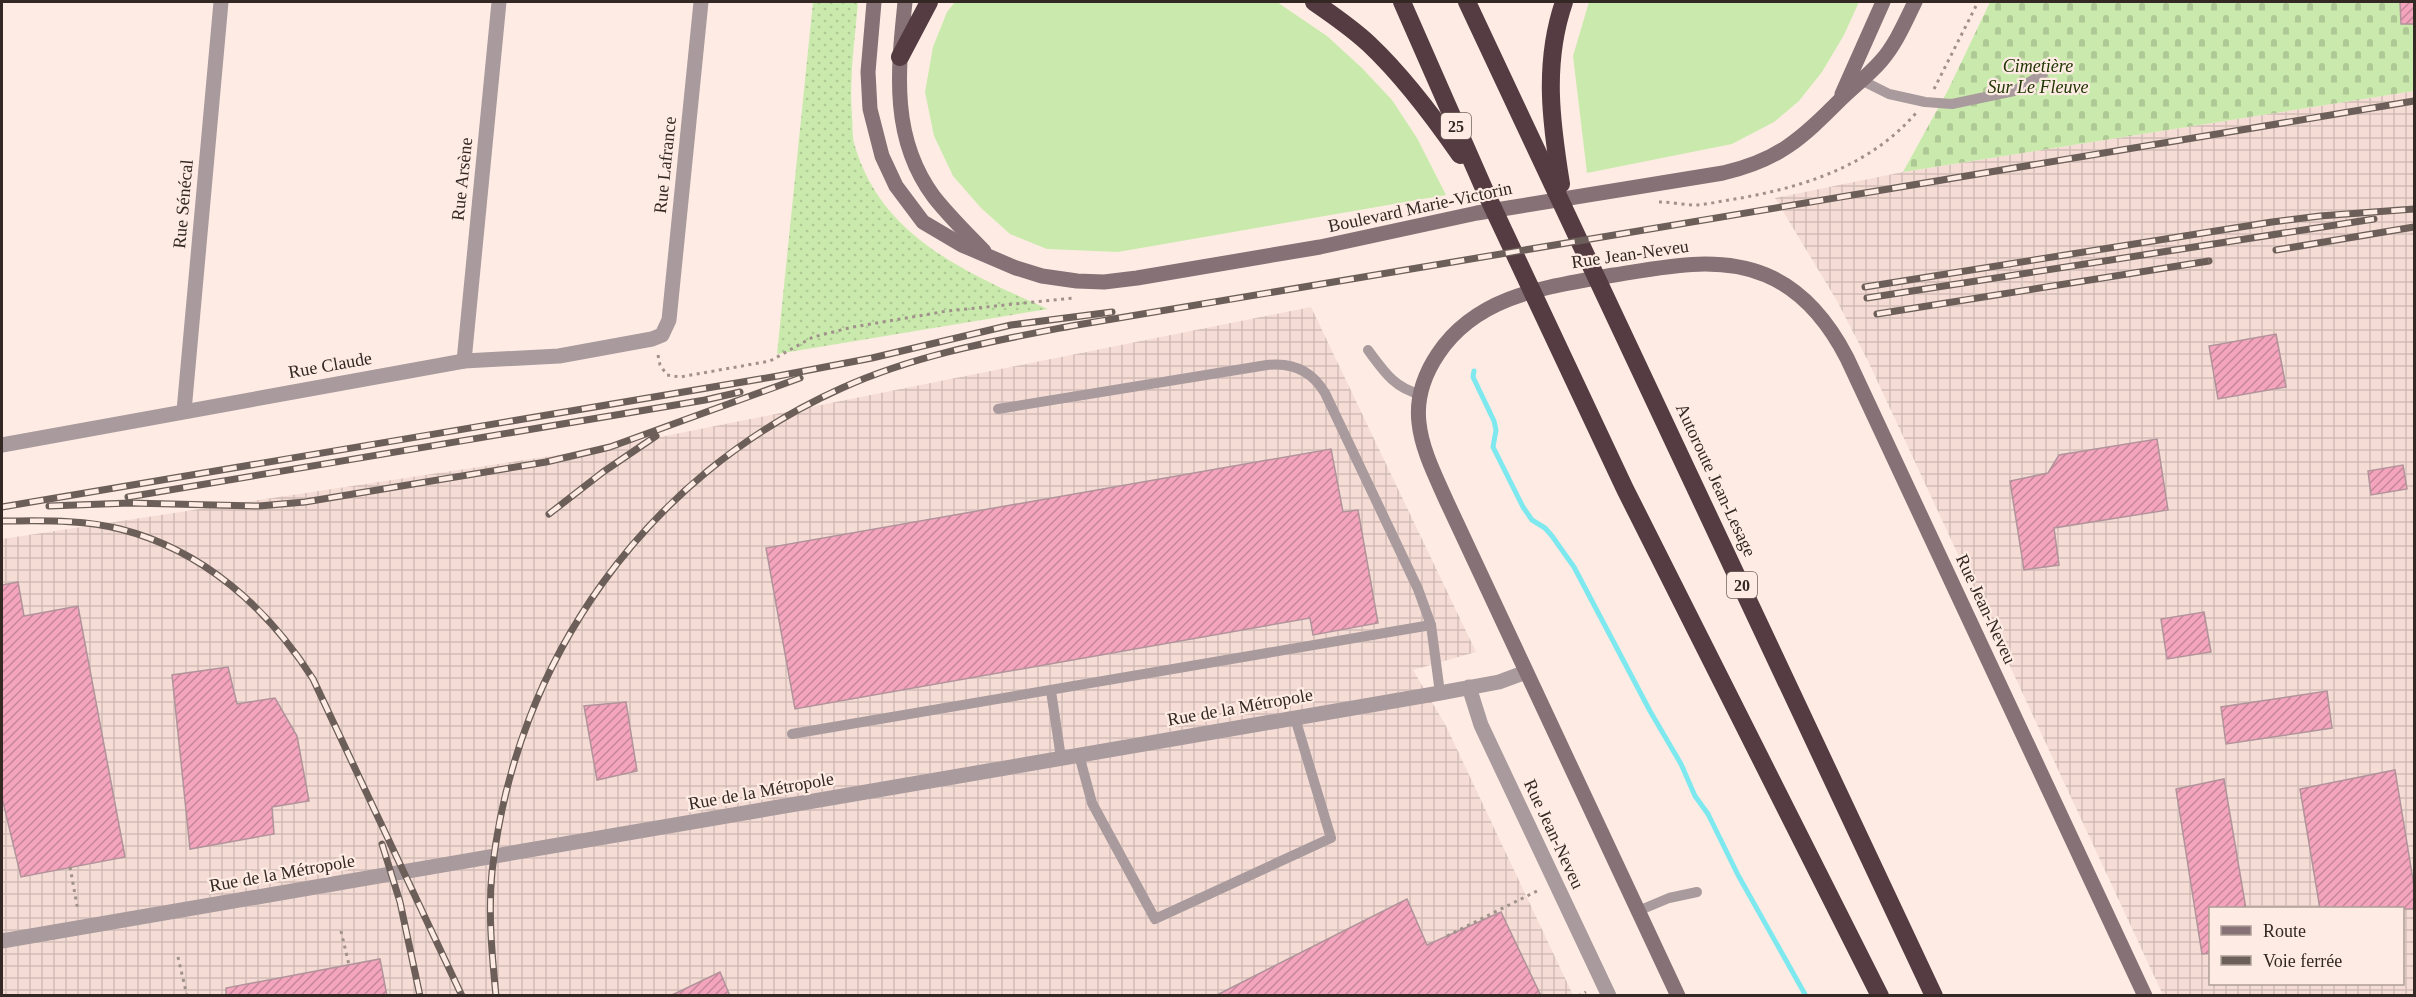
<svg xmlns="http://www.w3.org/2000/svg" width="2416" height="997" viewBox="0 0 2416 997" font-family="'Times New Roman',serif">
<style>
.industrial{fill:url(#industrial-grid);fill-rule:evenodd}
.grass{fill:url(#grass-dots)}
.cemetery{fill:url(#cemetery-stones)}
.garden{fill:#caeaad}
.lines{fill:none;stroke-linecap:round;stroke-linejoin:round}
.stream{stroke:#7ee8ef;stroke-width:5}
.building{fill:url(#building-hatch);stroke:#b1939b;stroke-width:1.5}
.path{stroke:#a0928b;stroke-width:3;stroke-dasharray:3 4.5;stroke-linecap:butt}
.lane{stroke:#a89a9d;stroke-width:10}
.street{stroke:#a89a9d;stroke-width:15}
.secondary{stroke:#857176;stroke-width:15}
.highway{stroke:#553c42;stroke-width:18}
.rail-casing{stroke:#6c5f59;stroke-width:7}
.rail{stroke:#feece4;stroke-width:4.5;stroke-dasharray:14;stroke-linecap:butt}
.labels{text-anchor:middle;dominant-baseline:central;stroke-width:4.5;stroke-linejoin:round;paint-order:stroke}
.shield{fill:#feece4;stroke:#70635d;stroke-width:1.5}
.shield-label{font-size:16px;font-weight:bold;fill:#332823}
.park-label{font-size:18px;font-style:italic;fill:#213604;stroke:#feece4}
.street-label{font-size:18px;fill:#332823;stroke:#feece4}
</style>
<defs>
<pattern id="industrial-grid" width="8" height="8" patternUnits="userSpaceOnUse" patternTransform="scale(1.5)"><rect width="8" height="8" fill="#f5dcd4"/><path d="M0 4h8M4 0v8" fill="none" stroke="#d2bdb6"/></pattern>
<pattern id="grass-dots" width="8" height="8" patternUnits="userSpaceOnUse" patternTransform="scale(1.5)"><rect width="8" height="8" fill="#caeaad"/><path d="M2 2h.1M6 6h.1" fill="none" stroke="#aec995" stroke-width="1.8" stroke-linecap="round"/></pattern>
<pattern id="cemetery-stones" width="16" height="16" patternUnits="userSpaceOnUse" patternTransform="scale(1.5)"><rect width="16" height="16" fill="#caeaad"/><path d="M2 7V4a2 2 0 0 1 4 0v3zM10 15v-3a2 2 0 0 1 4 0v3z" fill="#aec995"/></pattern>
<pattern id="building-hatch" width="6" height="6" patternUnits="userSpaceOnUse" patternTransform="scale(1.5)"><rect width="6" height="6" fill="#f4a5bd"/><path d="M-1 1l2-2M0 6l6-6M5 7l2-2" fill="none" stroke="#c68699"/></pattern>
</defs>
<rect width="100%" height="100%" fill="#feece4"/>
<g class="industrial">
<path d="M2414,91V995H2163L1868,361L1837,301L1775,198L1903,172ZM2210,908H2402V984H2210Z"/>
<polygon points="1311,307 1476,652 1413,670 1446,726 1573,995 2,996 2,539 610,447"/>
</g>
<path class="grass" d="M813,2H858C855,40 849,77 852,116C853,124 852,135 854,143C880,237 967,273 1048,309L777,354Z"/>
<polygon class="cemetery" points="1990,2 2414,2 2414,91 1903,172 1948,90"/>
<g class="garden">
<polygon points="955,2 1277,2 1327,36 1362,68 1392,100 1417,138 1446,195 1118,252 1047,249 1010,234 981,208 953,176 934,136 925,92 933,47 947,12"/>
<polygon points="1589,2 1859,2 1844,35 1822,72 1799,101 1774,122 1732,144 1587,173 1573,56"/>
</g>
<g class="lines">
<polyline class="stream" points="1474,371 1473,377 1494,421 1496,430 1493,447 1523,507 1532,520 1545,528 1552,536 1574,567 1650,711 1681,764 1695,796 1708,814 1738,875 1806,996"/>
</g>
<g class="building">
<polygon points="2400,2 2415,2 2415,24 2401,24"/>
<polygon points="2276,334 2286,387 2218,399 2209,346"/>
<polygon points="2157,439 2168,510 2054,528 2059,565 2024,570 2010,481 2048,473 2059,455"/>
<polygon points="1331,449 1343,512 1358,510 1378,623 1313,635 1310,618 795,709 766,548"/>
<polygon points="2403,465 2407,489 2371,495 2368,471"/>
<polygon points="18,582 24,616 78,606 125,857 21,877 2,798 2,585"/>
<polygon points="2204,612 2211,652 2167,659 2161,619"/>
<polygon points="228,667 237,704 275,698 297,736 309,801 272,807 274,834 190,849 172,675"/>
<polygon points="2327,691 2332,728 2226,744 2221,707"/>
<polygon points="626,702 637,771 597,780 584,706"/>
<polygon points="2395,770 2415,892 2415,909 2320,909 2300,789"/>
<polygon points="2224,779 2246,909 2211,909 2211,953 2202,954 2176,789"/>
<polygon points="1407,899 1427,945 1501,912 1541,996 1215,996"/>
<polygon points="380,959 387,996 226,996 226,988"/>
<polygon points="720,972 730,996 670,996"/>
</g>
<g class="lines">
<g class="path">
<polyline points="1934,89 1978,2"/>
<path d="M1659,202C1671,202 1684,205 1696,205C1711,204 1726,200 1741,198C1807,186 1871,165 1916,113"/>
<polyline points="658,355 660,365 667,375 680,377 770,361 813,337 853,327 947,311 1073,298"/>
<polyline points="70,867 78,911"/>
<polyline points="341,931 349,965"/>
<polyline points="1447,936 1539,890"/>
<polyline points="178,957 187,996"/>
<polyline points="1578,996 1586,992"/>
</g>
<g class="lane">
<polyline points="1857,78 1889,94 1925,102 1952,104 2014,91 2043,74"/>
<path d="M1368,350C1383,370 1394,388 1420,394"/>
<path d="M998,409L1267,365C1292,362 1312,371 1325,393L1418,589L1431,625"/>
<polyline points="1051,691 1061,758"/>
<polyline points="792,734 1431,625 1440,693"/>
<polyline points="1079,755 1092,803 1155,919 1331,838 1295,718"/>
<polyline points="1638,911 1669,898 1697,892"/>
</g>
<g class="street">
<polyline points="464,361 499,2"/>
<polyline points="184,411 221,2"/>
<polyline points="2,445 464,361 559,356 652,339 662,335 669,320 701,2"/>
<polyline points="1469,687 1481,725 1609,996"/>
<polyline points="2,941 1440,693 1499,682 1526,672"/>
</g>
<g class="secondary">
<path d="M874,2L868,72L870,109L882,156L896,186L923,222L962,245L1016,268L1042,276L1077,281L1104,282L1137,278L1320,247L1477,213L1723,173C1779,160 1801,139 1841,99C1854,86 1869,75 1881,61C1896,44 1905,22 1915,2"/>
<path d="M905,2C898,70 890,138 934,197C949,216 967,234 984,251"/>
<polyline points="1842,94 1883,2"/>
<path d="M1678,996L1446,500C1435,475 1422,450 1419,423C1416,398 1424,375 1438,354C1478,294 1548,287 1614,275C1664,267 1718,255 1766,275C1804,291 1829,323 1847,358L2145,996"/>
</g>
<g class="highway">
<path d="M1314,2C1333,15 1352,28 1369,44C1404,77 1433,116 1460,155"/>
<polyline points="1402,2 1485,191 1625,489 1880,996"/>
<polyline points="1467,2 1934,996"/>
<polyline points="900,57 929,2"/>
<path d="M1561,184C1551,122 1543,63 1564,2"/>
</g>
<g class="rail-casing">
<g id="rail">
<polyline points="2276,250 2414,227"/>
<polyline points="1865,287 2272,222 2320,216 2414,209"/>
<polyline points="1867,298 2374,219"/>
<polyline points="1877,314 2209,261"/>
<polyline points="128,497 705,400 740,392"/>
<polyline points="49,506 130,503 259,506 305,502 546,462 610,447 800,378"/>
<polyline points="2,507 778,376 872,358 1011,325 1112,312"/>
<polyline points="549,514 603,472 656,436"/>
<path d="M2,521C41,521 81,519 120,529C203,550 268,608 313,679L462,996"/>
<polyline points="382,844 400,902 420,996"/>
<path d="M496,996C492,955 488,913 492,872C515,660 647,475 842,388C915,355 993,341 1071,326L2414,101"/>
</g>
</g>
<use href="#rail" class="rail"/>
</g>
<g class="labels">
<g class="shield">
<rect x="1441" y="113" width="30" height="26" rx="4.5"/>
<rect x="1727" y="572" width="30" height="26" rx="4.5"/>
</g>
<g class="shield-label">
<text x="1456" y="126">25</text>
<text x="1742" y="585">20</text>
</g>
<g class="park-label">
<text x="2038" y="66">Cimetière<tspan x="2038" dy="21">Sur Le Fleuve</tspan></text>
</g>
<g class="street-label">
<text transform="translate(665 165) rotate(-84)">Rue Lafrance</text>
<text transform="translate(462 179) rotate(-84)">Rue Arsène</text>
<text transform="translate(183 204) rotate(-85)">Rue Sénécal</text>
<text transform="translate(1420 207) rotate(-12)">Boulevard Marie-Victorin</text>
<text transform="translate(1630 254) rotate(-8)">Rue Jean-Neveu</text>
<text transform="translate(330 365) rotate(-10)">Rue Claude</text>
<text transform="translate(1716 480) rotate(65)">Autoroute Jean-Lesage</text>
<text transform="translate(1986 609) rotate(65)">Rue Jean-Neveu</text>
<text transform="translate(1240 707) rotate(-10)">Rue de la Métropole</text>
<text transform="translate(761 791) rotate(-10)">Rue de la Métropole</text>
<text transform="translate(1554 834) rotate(65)">Rue Jean-Neveu</text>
<text transform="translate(282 873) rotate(-10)">Rue de la Métropole</text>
</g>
</g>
<rect width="2416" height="997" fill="none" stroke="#332823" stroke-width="6"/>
<rect x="2209" y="907" width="195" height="78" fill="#feece4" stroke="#ad9e97" stroke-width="1.5"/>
<rect x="2221" y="926" width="30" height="9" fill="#857176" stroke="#ad9e97" stroke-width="1.5"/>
<text x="2263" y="937" font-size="18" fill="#332823">Route</text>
<rect x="2221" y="956" width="30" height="9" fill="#6c5f59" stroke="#ad9e97" stroke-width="1.5"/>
<text x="2263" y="967" font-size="18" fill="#332823">Voie ferrée</text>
</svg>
